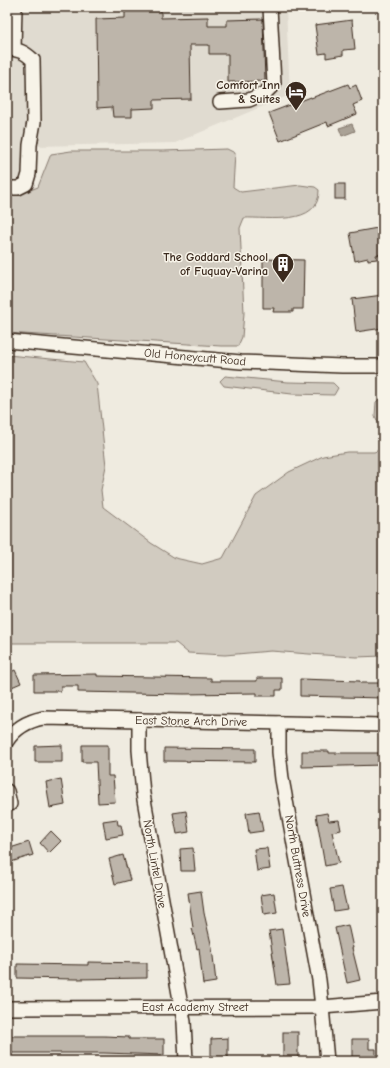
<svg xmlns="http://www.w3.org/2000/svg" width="390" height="1068" viewBox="0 0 390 1068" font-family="'Comic Neue',sans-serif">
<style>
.built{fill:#e0dbd0}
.green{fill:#d1cbc0;stroke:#867a6f}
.water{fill:#aaa296;stroke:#7e7266}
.building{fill:#bdb5aa;stroke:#3b2a1e}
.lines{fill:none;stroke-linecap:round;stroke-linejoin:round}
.minor-casing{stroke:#3b2a1e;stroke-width:16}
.minor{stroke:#f7f3e8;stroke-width:13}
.labels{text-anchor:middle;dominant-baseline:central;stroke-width:3;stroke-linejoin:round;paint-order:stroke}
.poi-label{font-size:12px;font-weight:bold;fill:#3b2a1e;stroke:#f7f3e8;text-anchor:end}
.street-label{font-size:12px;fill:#3b2a1e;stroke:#f7f3e8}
</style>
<rect width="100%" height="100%" fill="#efebe0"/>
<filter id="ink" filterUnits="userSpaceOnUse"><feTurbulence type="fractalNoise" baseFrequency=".025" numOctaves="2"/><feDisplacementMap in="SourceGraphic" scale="8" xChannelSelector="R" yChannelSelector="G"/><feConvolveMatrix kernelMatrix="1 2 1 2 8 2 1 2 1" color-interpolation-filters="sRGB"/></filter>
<g filter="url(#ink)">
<polygon class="built" points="7,7 286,7 290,95 175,143 36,146 35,193 7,193"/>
<g class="green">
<path d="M227,149L235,153L233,187L241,192L300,185L315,187L319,190C320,227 267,217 244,218L240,228L244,313L242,337L238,346H221L7,333V195H18L38,187L51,154L71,151H163Z"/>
<polygon points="7,355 84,362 97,384 106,466 101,490 103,507 151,543 175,558 202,564 223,558 256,496 289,472 323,456 347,452 374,452 383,449 383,656 356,657 309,654 271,651 225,655 188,653 176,643 7,643"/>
<polygon points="225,376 288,382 333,383 338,388 334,395 292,394 224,386 220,381"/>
<polygon points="383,396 383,433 375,416 376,402"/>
</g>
<polygon class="water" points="352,124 355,131 342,136 339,128"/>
<g class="building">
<polygon points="125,10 161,10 161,18 208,17 208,26 227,26 227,20 263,19 265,81 228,82 228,54 209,54 209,45 190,45 191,99 154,100 154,108 132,109 132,117 113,117 112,107 97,108 96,19 125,18"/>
<polygon points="352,20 355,49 343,50 343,55 326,58 326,53 319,54 315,25"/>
<polygon points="348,84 350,88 356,85 362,101 353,105 357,114 328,126 327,122 280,141 269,113 311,97 311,98"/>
<rect x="335" y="184" width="10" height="15"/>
<polygon points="383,227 383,254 376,255 377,259 368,260 368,258 355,261 350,233"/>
<polygon points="263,259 304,260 303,309 293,309 293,312 273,312 274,308 263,308"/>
<polygon points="383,295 383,328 356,332 352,299"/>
<polygon points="15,670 21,683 7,689 7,674"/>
<polygon points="97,674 97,676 211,678 211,681 257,681 257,678 282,678 282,690 276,690 276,696 257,696 257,693 184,694 78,692 78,686 61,686 61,691 34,691 34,675"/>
<polygon points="300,679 360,681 360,683 383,683 383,698 300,696"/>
<polygon points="62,745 62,762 35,762 35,746"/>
<polygon points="82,745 108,745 108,776 113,776 115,802 98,803 96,762 82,762"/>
<polygon points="164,748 255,749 255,762 164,761"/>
<polygon points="302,751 329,751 329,753 383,753 383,765 302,767"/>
<polygon points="61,779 65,805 50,808 46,782"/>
<polygon points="186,811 189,832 177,834 173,813"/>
<polygon points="259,811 263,831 249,833 246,813"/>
<polygon points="327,813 329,821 339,820 341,830 332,832 339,863 325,866 316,815"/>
<polygon points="117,819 118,825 121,825 123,835 106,838 103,821"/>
<polygon points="51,831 61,841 49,853 40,843"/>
<polygon points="29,842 33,855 11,862 7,849"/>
<polygon points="193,848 195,871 181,871 180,849"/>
<polygon points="267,848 270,869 257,871 254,849"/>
<polygon points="123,855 130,880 115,884 109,859"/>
<polygon points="342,887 347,909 334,911 330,889"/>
<polygon points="201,891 204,913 212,948 216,982 203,984 199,948 197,949 192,928 193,928 188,893"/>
<polygon points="274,893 277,913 264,915 261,895"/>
<polygon points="348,925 353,948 352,948 360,980 347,983 335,928"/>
<polygon points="282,929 290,984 277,985 269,931"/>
<polygon points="88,962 147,963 147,978 76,979 17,978 17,964 88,965"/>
<rect x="283" y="1032" width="15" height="26"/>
<polygon points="7,1036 104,1036 129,1037 129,1039 164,1039 164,1055 104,1053 7,1053"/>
<polygon points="228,1038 228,1061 211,1060 211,1039"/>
<polygon points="352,1039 369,1039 369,1049 376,1049 376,1057 370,1057 370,1061 358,1061 358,1057 352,1057"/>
</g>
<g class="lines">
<g class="minor-casing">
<g id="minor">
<path d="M7,49C18,49 25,52 33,60L34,122L30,145L29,174L26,184L18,188H7"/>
<polyline points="14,49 15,7"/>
<polyline points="220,102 249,100 265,93 274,84 270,7"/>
<polyline points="7,341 241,362 342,366 383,366"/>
<polyline points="139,720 139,750 143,794 184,1022 186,1061"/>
<polyline points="279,723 279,752 282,779 319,980 322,1007 327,1061"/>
<path d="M7,741C16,727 28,721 43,718L383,725"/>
<polyline points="7,791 10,804"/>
<polyline points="7,1008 322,1007 383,1002"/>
</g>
</g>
<use href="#minor" class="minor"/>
</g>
</g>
<defs>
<g id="hotel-pin" transform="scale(1.15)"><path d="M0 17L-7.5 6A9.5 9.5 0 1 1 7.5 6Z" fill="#3b2a1e" stroke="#f7f3e8"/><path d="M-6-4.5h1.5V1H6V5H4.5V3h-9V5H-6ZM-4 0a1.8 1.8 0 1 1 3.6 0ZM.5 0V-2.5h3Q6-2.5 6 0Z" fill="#fff"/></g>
<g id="building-pin" transform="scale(1.15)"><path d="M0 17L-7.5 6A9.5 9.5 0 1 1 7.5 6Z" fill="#3b2a1e" stroke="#f7f3e8"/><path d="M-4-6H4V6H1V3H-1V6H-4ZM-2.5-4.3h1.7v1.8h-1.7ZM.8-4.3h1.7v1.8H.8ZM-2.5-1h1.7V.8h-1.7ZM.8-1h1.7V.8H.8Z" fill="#fff"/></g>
</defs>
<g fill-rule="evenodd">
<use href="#hotel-pin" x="296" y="92"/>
<use href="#building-pin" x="283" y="264"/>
</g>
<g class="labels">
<g class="poi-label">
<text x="280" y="85">Comfort Inn<tspan x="280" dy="14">&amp; Suites</tspan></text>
<text x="268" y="257">The Goddard School<tspan x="268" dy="14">of Fuquay-Varina</tspan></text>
</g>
<g class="street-label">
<text transform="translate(195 357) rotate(5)">Old Honeycutt Road</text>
<text transform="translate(191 721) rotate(1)">East Stone Arch Drive</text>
<text transform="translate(155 864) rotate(80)">North Lintel Drive</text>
<text transform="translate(298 866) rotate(80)">North Buttress Drive</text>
<text x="195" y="1007">East Academy Street</text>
</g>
</g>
<rect width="390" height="1068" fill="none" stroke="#f7f3e8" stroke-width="24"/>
<rect x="12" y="12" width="366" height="1044" fill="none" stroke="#3b2a1e" stroke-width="1.5" filter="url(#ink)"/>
</svg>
